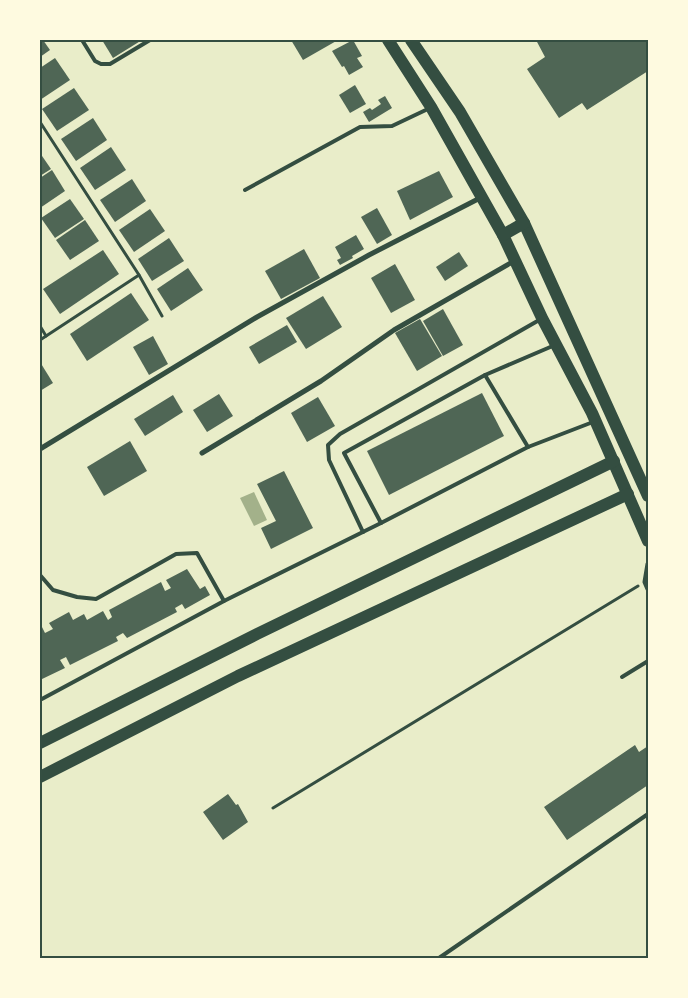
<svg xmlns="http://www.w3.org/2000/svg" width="688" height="998" viewBox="0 0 688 998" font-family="'Open Sans',sans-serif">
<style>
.water{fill:#a3b18a}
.building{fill:#4f6655}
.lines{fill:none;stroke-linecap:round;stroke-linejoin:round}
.path{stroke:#344e41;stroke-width:3}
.service{stroke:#344e41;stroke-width:4}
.minor{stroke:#344e41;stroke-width:5}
.primary{stroke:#344e41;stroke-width:12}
.neatline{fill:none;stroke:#344e41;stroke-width:2}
</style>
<rect width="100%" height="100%" fill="#e9edc9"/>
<polygon class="water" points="254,492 267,520 254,526 240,498"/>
<g class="building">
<polygon points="40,40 43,40 50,50 40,57"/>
<polygon points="102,40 142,40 113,58"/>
<polygon points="291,40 338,40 303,60"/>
<polygon points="353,40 362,56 357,58 363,67 349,75 344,66 342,67 332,51"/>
<polygon points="536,40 645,40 648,45 648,71 587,110 582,103 559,118 527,69 545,57"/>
<polygon points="55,58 70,80 40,100 40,68"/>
<polygon points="355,85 366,104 350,113 339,95"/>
<polygon points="74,88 89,110 57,131 42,109"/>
<polygon points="385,96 392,108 369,122 363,112 370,108 372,110 381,104 378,100"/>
<polygon points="93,118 107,140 76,161 61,139"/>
<polygon points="111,147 126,170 95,190 80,168"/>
<polygon points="40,153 51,169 40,176"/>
<polygon points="52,170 65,191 40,208 40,178"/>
<polygon points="439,171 453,197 410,220 397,191"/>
<polygon points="132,179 146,201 115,222 100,200"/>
<polygon points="70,199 84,219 55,238 41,218"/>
<polygon points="377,208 392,235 377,244 361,217"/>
<polygon points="150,209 165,231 134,252 119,230"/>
<polygon points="85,220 99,241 70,260 56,240"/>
<polygon points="356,235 364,249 352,256 353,258 340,265 337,260 341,258 335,247"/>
<polygon points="169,238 184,261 152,281 138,259"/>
<polygon points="304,249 320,278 281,299 265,271"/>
<polygon points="103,250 119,274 60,314 43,289"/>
<polygon points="459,252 468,266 445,281 436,267"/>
<polygon points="395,264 415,300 391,313 371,278"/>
<polygon points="188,268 203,290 171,311 157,289"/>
<polygon points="131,293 149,320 87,361 70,334"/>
<polygon points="323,296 342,327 306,349 286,318"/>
<polygon points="443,309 463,345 443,356 423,321"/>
<polygon points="420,319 442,356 417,371 395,333"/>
<polygon points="287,325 297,342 259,364 249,347"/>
<polygon points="153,336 168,364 149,375 133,347"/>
<polygon points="40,362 53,383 40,391"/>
<polygon points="482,393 504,436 389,495 367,451"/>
<polygon points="219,394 233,416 207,432 193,410"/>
<polygon points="173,395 183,412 145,436 134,419"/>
<polygon points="318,397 335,426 307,442 291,413"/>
<polygon points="130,441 147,471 104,496 87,467"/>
<polygon points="284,471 313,528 271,549 261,528 276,521 257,484"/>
<polygon points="187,569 200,589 205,586 210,595 185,609 182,604 175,608 177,612 127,638 123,633 116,637 118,641 70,665 66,657 60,660 65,668 40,680 40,623 45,633 53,629 49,623 69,612 73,620 84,614 87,620 103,611 108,620 112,617 109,610 161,582 165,591 171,588 166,580"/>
<polygon points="635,745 639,752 648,746 648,785 567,840 544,807"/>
<polygon points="228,794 236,805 238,804 248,822 223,840 203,812"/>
</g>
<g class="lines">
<g class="path">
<polyline points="40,122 139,275 162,316"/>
<polyline points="40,326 46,336"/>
<polyline points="40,340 139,275"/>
<polyline points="273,808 638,586"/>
</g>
<g class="service">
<polyline points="82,40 95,61 101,64 110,64 150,40"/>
<polyline points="245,190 360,127 392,126 430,108"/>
<polyline points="485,375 555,345"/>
<polyline points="381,523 528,447"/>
<polyline points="363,532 329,460 328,445 340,434 541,319"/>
<polyline points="40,575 53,590 77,597 96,599 176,554 197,553 224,601 40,700"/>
<polyline points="224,601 381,523 344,453 485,375 528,447 593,422"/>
<polyline points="622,677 648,661"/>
<polyline points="439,958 648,814"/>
</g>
<g class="minor">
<polyline points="40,449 257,317 369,255 482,197"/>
<polyline points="202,453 321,381 394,330 514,261"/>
<polyline points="648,564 645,582 648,589"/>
</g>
<g class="primary">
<polyline points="388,40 431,107 503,235 542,318 592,413 648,541"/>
<polyline points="411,40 460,112 524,223 648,496"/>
<polyline points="503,235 524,223"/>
<polyline points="40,743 257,634 614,461"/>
<polyline points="40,777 238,676 628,494"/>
</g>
</g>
<rect width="688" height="998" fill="none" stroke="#fefae0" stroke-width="82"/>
<rect x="41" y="41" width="606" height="916" class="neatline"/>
</svg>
